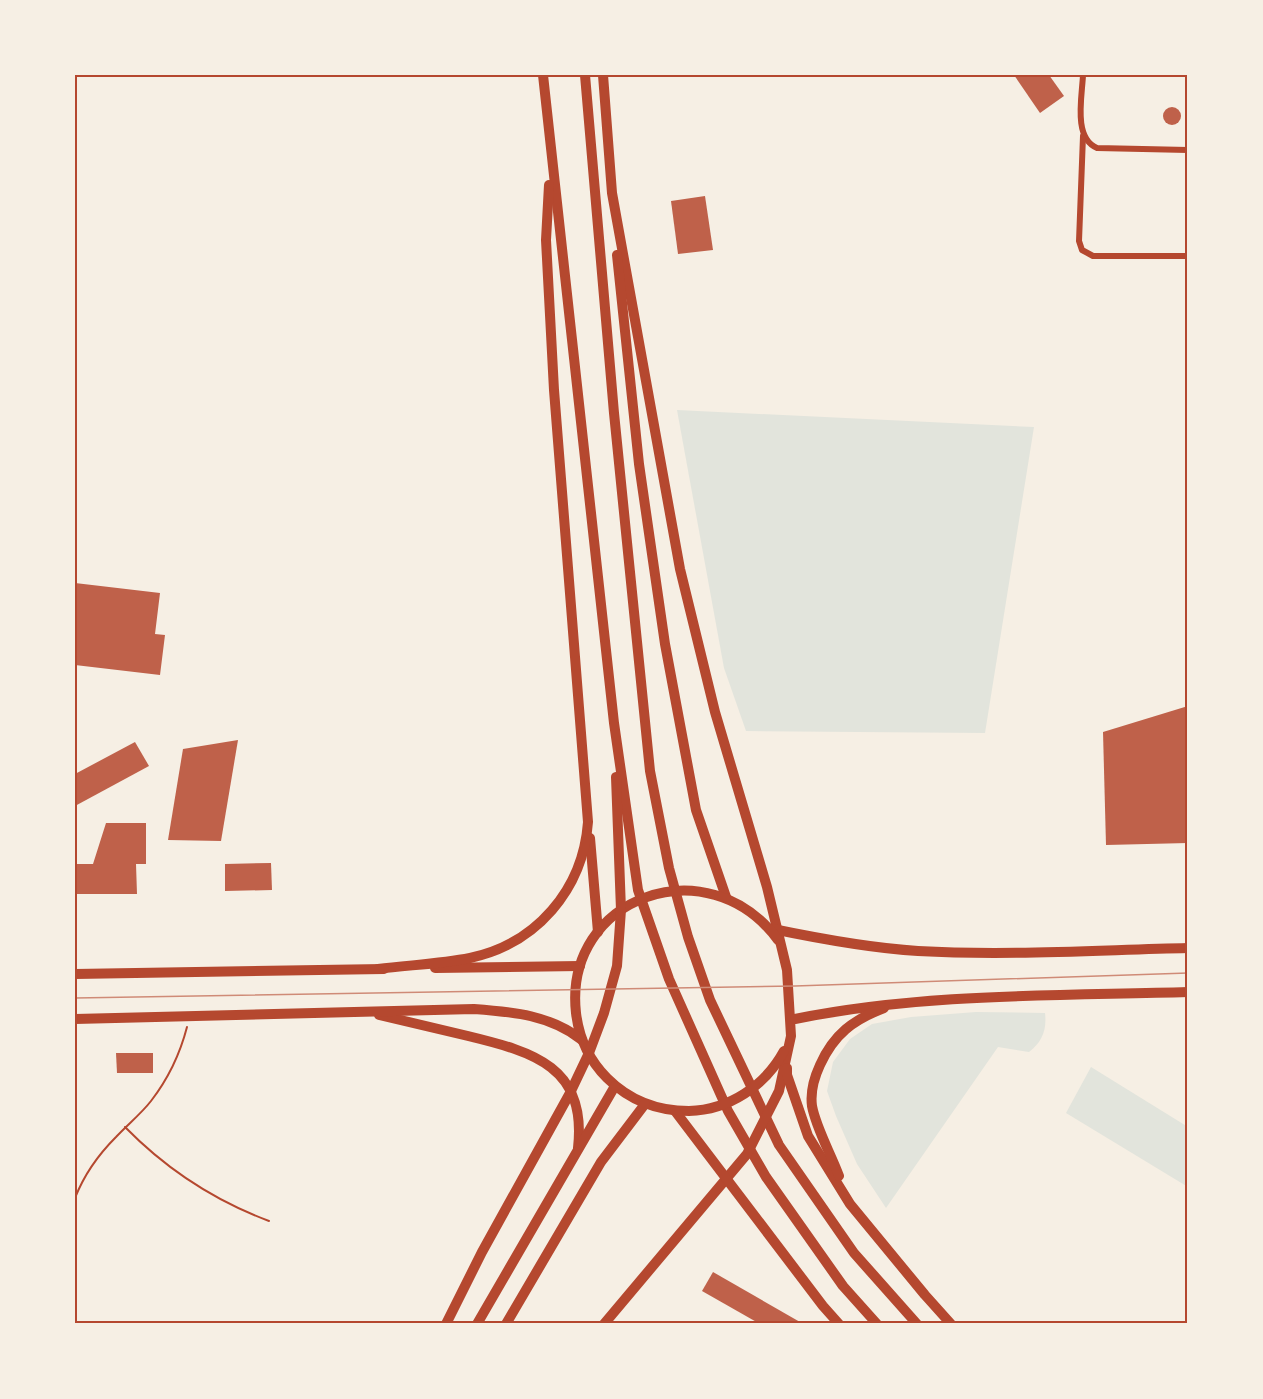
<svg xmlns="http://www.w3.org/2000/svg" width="1263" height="1399" viewBox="0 0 1263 1399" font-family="Jost,sans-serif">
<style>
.green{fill:#e2e4dc}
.building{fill:#bf614a}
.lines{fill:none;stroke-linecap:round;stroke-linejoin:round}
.path{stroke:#b5482f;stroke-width:2}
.minor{stroke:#b5482f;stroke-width:6}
.trunk{stroke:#b5482f;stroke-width:10}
.tram{stroke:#cf8b77;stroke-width:1.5}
.neatline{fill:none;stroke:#b5482f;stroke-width:2}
</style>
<rect width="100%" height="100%" fill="#f6efe4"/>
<g class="green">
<polygon points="677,410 1034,427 985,733 746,731 724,668"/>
<path d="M976,1012L1045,1013C1047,1030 1042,1042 1029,1052L998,1047L886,1208L857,1164L836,1116L827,1091L833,1062L850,1039L872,1024L911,1017Z"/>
<polygon points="1091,1067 1188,1127 1188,1187 1066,1113"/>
</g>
<g class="building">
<polygon points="1014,75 1049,75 1064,96 1040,113"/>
<circle cx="1172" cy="116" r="9"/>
<polygon points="705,196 713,250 678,254 671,201"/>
<polygon points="75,583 160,593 155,634 165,635 160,675 75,665"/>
<polygon points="1188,706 1188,843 1106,845 1103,732"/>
<polygon points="238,740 221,841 168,840 183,749"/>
<polygon points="135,742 149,766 75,806 75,774"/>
<polygon points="106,823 146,823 146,864 136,864 137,894 75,894 75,864 93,864"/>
<polygon points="271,863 272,890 225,891 225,864"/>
<polygon points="116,1053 153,1053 153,1073 117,1073"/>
<polygon points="713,1272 800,1322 799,1324 760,1324 702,1291"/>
</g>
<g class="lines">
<g class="path">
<path d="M125,1127C167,1170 213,1200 269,1221"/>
<path d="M75,1198C84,1175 99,1154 116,1137C127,1125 141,1114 151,1101C168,1079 180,1054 187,1027"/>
</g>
<g class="minor">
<path d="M1083,75C1082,97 1073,138 1097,148L1188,150"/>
<polyline points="1083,136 1079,241 1082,250 1093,256 1188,256"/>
</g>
<g class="trunk">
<polyline points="543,75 614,723 638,890 669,979 728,1111 766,1177 843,1286 877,1324"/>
<polyline points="585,75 614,413 650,771 669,868 688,937 710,1000 779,1145 854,1253 917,1324"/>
<polyline points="603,75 612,193 680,569 715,712 767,887 787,970 791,1036 779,1091 747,1154 604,1324"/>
<polyline points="617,255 639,464 665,644 696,810 726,897"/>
<polyline points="590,838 598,932"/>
<path d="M773,929C821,939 869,948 918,951C1007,956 1098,950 1188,948"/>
<path d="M778,940C708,845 563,897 576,1013C579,1038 590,1061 607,1078C629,1100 657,1111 689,1111C729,1110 765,1086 784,1051"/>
<polyline points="435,968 580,966"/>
<path d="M378,969C409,965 440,964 470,958C536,944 583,890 588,822L554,390L546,240L549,185"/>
<polyline points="75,974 384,969"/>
<path d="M379,1015C409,1022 439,1029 468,1036C534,1052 587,1067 578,1148"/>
<path d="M75,1019L474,1009C514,1012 550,1015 582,1040"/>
<path d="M795,1019C924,993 1057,996 1188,992"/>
<polyline points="787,1068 787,1075 808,1136 850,1204 925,1295 951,1324"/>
<polyline points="675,1111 823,1306 839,1324"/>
<path d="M839,1176C831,1154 816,1128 812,1106C810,1091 814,1078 820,1065C834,1034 853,1020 884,1008"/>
<polyline points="446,1324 482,1252 570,1093 589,1053 604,1013 617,966 621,910 616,777"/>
<polyline points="477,1324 615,1086"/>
<polyline points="506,1324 601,1162 645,1104"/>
</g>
<polyline class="tram" points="75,998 795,986 1188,973"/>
</g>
<rect width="1263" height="1399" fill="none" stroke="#f6efe4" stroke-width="153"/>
<rect x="76" y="76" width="1110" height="1246" class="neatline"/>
</svg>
